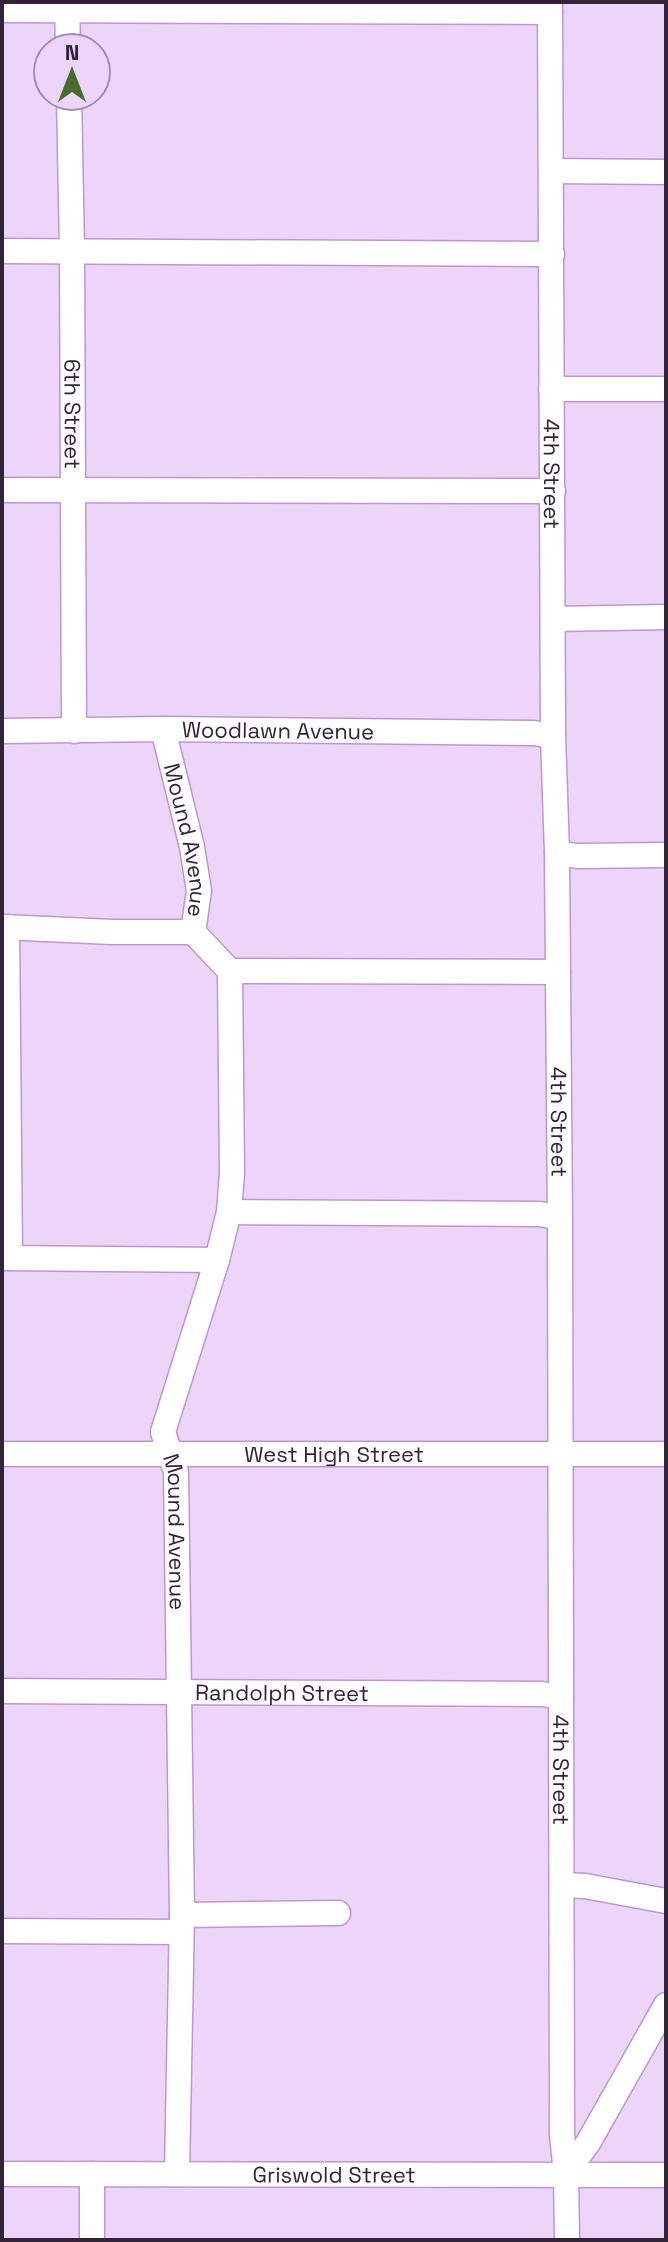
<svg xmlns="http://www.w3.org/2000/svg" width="668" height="2242" viewBox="0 0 668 2242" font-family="'Space Grotesk',sans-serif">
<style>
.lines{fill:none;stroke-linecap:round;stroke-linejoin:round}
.minor-casing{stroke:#bd98d0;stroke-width:27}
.minor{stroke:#fff;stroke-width:24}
.labels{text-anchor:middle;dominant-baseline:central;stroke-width:6;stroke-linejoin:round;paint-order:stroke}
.street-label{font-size:22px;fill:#322339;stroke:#ecd5f8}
</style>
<rect width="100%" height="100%" fill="#ecd5f8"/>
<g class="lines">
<g class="minor-casing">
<g id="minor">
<polyline points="67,2 68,48"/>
<path id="s1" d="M550,2L553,736L557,853L560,1218L562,2135L566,2173L567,2240"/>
<polyline points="2,10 550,12"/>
<path id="s2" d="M69,96L72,251L74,731"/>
<polyline points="551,171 666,172"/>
<polyline points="2,251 552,254"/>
<polyline points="551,389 666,389"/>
<polyline points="2,490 553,491"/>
<polyline points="553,619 666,617"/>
<path id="s3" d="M163,729L192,847L199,891L193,932L230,971L232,1173L229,1212L217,1260L163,1432L176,1472L182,1915L177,2173"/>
<path id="s4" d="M2,731L163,729L534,733L553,736"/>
<polyline points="557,853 577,856 666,855"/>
<polyline points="2,927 112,932 193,932"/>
<polyline points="7,927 10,1258"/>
<polyline points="230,971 558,972"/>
<polyline points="229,1212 540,1214 560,1218"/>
<polyline points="2,1258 217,1260"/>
<path id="s5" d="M2,1454H666"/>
<path id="s6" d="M2,1691L542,1694L561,1697"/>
<polyline points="563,1885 585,1886 666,1901"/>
<polyline points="182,1915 338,1913"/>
<polyline points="2,1931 181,1932"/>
<polyline points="566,2173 588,2143 666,2005"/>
<path id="s7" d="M2,2174L666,2175"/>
<polyline points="92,2174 92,2240"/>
</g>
</g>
<use href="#minor" class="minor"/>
</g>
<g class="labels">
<g class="street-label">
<text stroke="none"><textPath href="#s2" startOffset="318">6th Street</textPath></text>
<text stroke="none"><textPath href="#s1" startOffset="472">4th Street</textPath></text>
<text stroke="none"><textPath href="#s4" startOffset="276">Woodlawn Avenue</textPath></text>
<text stroke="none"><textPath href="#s3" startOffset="114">Mound Avenue</textPath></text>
<text stroke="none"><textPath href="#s1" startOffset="1120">4th Street</textPath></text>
<text stroke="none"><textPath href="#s5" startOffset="332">West High Street</textPath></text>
<text stroke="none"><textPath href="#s3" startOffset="834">Mound Avenue</textPath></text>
<text stroke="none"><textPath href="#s6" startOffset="280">Randolph Street</textPath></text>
<text stroke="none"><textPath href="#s1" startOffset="1768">4th Street</textPath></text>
<text stroke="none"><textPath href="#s7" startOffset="332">Griswold Street</textPath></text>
</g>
</g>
<rect width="668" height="2242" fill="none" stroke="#322339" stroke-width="8"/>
<g transform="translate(72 72)"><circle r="38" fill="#ecd5f8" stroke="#a28eac" stroke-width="2"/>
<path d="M0-6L14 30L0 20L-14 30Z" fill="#466e29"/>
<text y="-12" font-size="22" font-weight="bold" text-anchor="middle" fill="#322339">N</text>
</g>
</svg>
